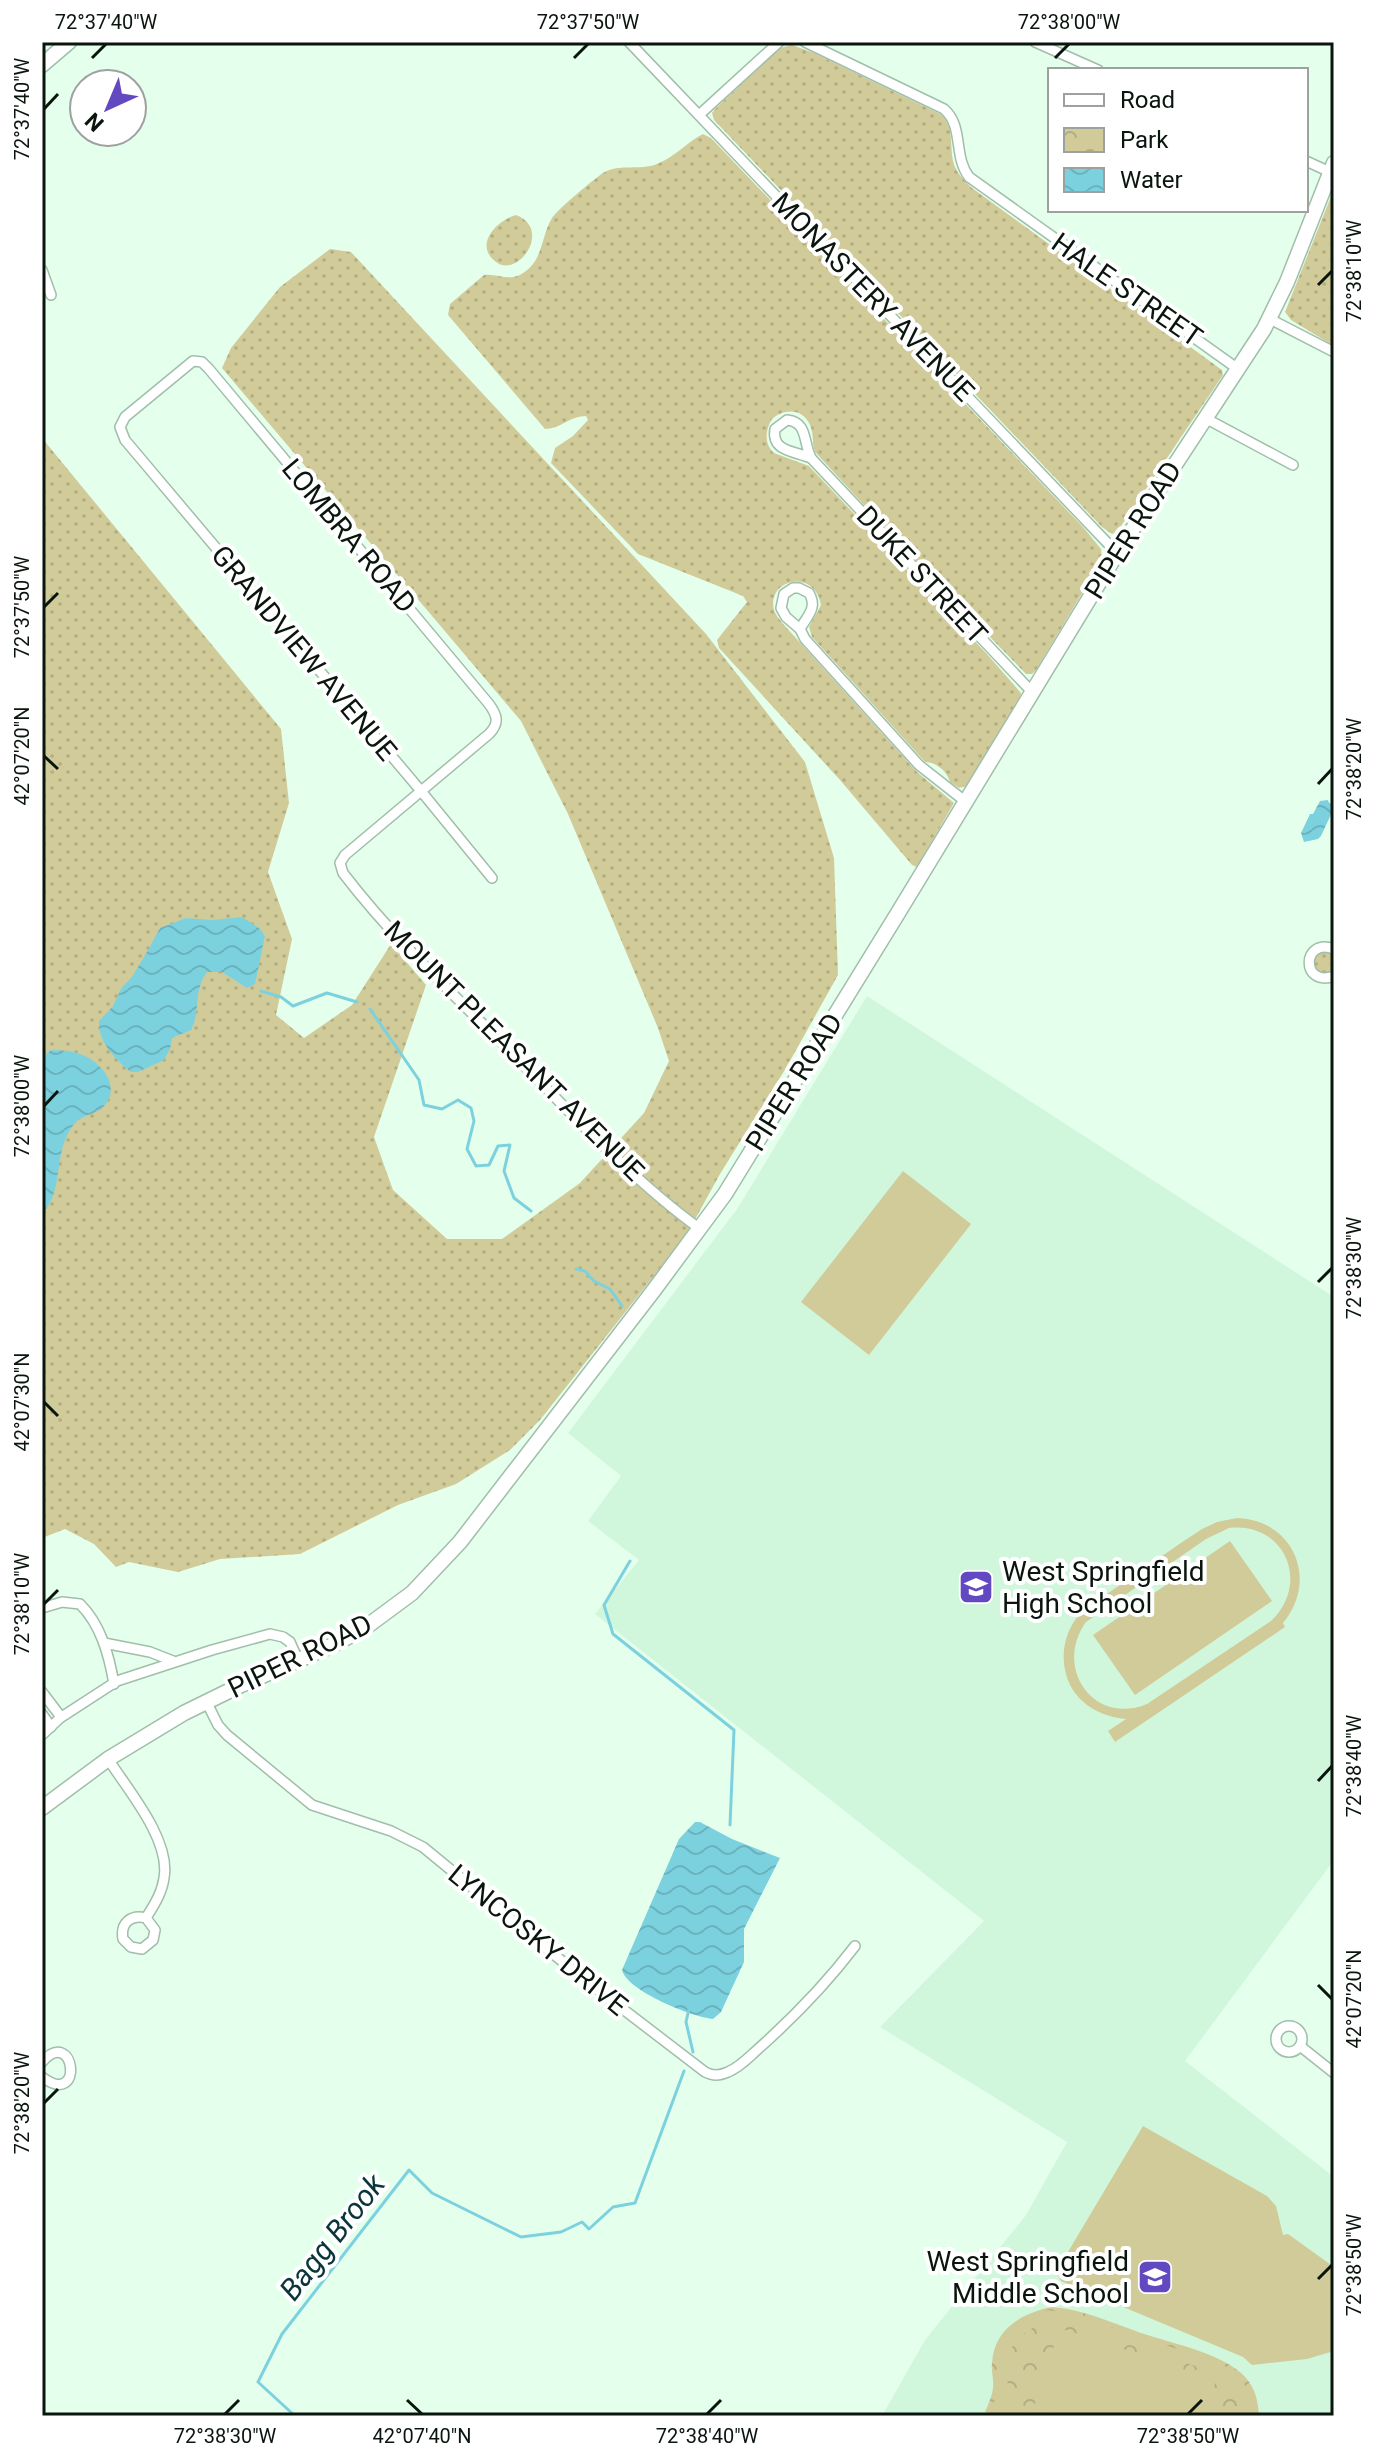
<svg xmlns="http://www.w3.org/2000/svg" width="1376" height="2458" viewBox="0 0 1376 2458" font-family="Roboto,sans-serif">
<style>
.built{fill:#d0f7dc}
.grass{fill:url(#grass-dots)}
.park{fill:url(#park-crowns)}
.pitch{fill:#d1cb99;fill-rule:evenodd}
.water{fill:url(#water-waves)}
.lines{fill:none;stroke-linecap:round;stroke-linejoin:round}
.stream{stroke:#7cd1df;stroke-width:3}
.street-casing{stroke:#a0beaa;stroke-width:12}
.secondary-casing{stroke:#a0beaa;stroke-width:17}
.street{stroke:#fff;stroke-width:9}
.secondary{stroke:#fff;stroke-width:14}
.ticks{fill:none;stroke:#0a150e;stroke-width:3}
.labels{text-anchor:middle;dominant-baseline:central;stroke-width:8;stroke-linejoin:round;paint-order:stroke}
.street-label{font-size:28px;fill:#0a150e;stroke:#fff}
.poi-label{font-size:28px;fill:#0a150e;stroke:#fff;text-anchor:start}
.water-label{font-size:30px;font-style:italic;fill:#0a353a;stroke:#fff}
.neatline{fill:none;stroke:#0a150e;stroke-width:3}
.ticks-label{font-size:20px;text-anchor:middle;fill:#0a150e}
</style>
<defs>
<pattern id="grass-dots" width="8" height="8" patternUnits="userSpaceOnUse" patternTransform="scale(2)"><rect width="8" height="8" fill="#d1cb99"/><path d="M2 2h.1M6 6h.1" fill="none" stroke="#b2ad83" stroke-width="1.8" stroke-linecap="round"/></pattern>
<pattern id="park-crowns" width="20" height="18" patternUnits="userSpaceOnUse" patternTransform="scale(2)"><rect width="20" height="18" fill="#d1cb99"/><path d="M2 6a3 3 0 1 1 6 0M12 15a3 3 0 1 1 6 0" fill="none" stroke="#b2ad83"/></pattern>
<pattern id="water-waves" width="16" height="10" patternUnits="userSpaceOnUse" patternTransform="scale(2)"><rect width="16" height="10" fill="#7cd1df"/><path d="M0 5q4-4 8 0t8 0" fill="none" stroke="#6ab3be"/></pattern>
</defs>
<rect width="100%" height="100%" fill="#e5ffed"/>
<polygon class="built" points="867,996 1334,1297 1334,1860 1185,2061 1334,2177 1334,2416 882,2416 925,2340 1026,2215 1067,2142 880,2027 984,1921 595,1614 639,1560 588,1521 621,1476 568,1433 737,1209"/>
<g class="grass">
<path d="M792,45L814,53L942,115C956,130 948,149 955,167C959,176 966,182 972,188L1222,370L1223,375L1117,532L1112,534L1102,527L714,120L712,113L715,109L780,48Z"/>
<path d="M703,134L711,138L1083,527L1101,549L1102,560L1036,670L1032,674H1026L914,559L815,452C812,443 814,434 810,425C803,408 784,408 772,419C765,430 764,444 774,453L809,466L986,653L1021,693L1020,699L967,786L959,788L950,782C947,771 936,762 925,762L812,637L809,627L821,605C815,568 766,579 774,610C776,616 781,621 785,626L917,772L954,803L917,867L912,865L840,780L719,648L717,640L747,602L743,596L638,554L551,463L555,448L573,436L588,420L586,416C570,416 560,429 545,429L448,315L450,304L484,275C496,273 507,281 520,275C544,262 540,238 552,218C559,208 593,180 603,173C620,163 639,171 657,164C675,157 687,142 703,134Z"/>
<polygon points="1334,189 1334,346 1291,320 1285,312"/>
<path d="M516,215C553,229 518,279 496,262C473,245 497,220 516,215Z"/>
<polygon points="330,249 351,252 706,634 805,762 834,858 838,975 786,1068 720,1174 687,1234 540,1420 510,1450 456,1484 398,1505 300,1554 220,1559 178,1572 129,1562 116,1567 94,1544 65,1529 42,1538 42,438 281,729 289,803 268,872 292,939 276,1015 304,1038 352,1005 391,944 426,985 374,1137 393,1190 447,1239 502,1239 580,1183 644,1113 669,1061 658,1028 568,814 521,721 222,368 231,348 280,287"/>
<circle cx="1325" cy="962" r="11"/>
</g>
<path class="park" d="M1052,2307C1082,2309 1113,2323 1141,2333C1171,2343 1216,2352 1240,2372C1254,2384 1258,2398 1259,2416H997L985,2412C988,2405 992,2396 993,2388C994,2380 991,2371 992,2363C994,2329 1022,2313 1052,2307Z"/>
<g class="pitch">
<polygon points="903,1171 971,1224 869,1355 801,1302"/>
<path d="M1237,1518C1294,1520 1319,1580 1283,1623L1285,1627L1115,1742L1108,1731L1126,1719C1103,1717 1081,1706 1070,1685C1060,1664 1062,1639 1075,1620C1086,1605 1105,1596 1120,1585C1147,1567 1174,1547 1202,1529L1217,1522ZM1229,1528C1285,1522 1311,1583 1271,1621L1147,1704C1094,1726 1053,1668 1086,1622L1206,1539Z"/>
<polygon points="1230,1541 1272,1601 1135,1695 1093,1635"/>
<polygon points="1143,2126 1267,2196 1276,2206 1283,2235 1288,2234 1334,2267 1334,2351 1307,2359 1252,2365 1243,2357 1061,2281 1056,2272"/>
<path d="M1048,2310L1071,2314L1220,2363C1242,2376 1253,2391 1254,2416H1244C1243,2398 1236,2386 1222,2375L1058,2321C997,2326 986,2397 1043,2416H1012L991,2409L995,2400L1007,2403C983,2360 1002,2323 1048,2310Z"/>
<polygon points="1060,2328 1216,2380 1205,2416 1063,2416 1034,2406"/>
</g>
<g class="water">
<polygon points="1328,800 1329,803 1334,803 1334,808 1321,836 1318,839 1304,842 1301,833 1310,814 1313,814 1320,801"/>
<path d="M242,917L259,928L265,936L255,984L247,988L222,972H207C193,990 201,1012 191,1030L172,1038L170,1049L164,1060L138,1072H131L127,1069C113,1056 98,1041 99,1021L113,1006L122,987L132,977L148,950L160,928L186,918L212,920Z"/>
<path d="M51,1050C71,1050 88,1053 102,1069C112,1080 115,1096 103,1107C96,1114 83,1115 76,1122C72,1126 68,1133 66,1138C55,1162 62,1194 42,1214V1061L43,1057Z"/>
<path d="M695,1822H700L732,1839L780,1858L744,1929V1962L721,2012L713,2019C692,2017 627,1991 622,1970L679,1839Z"/>
</g>
<g class="lines">
<g class="stream">
<polyline points="261,991 281,997 293,1006 327,993 357,1002"/>
<polyline points="370,1009 419,1080 424,1105 442,1109 458,1100 471,1108 474,1121 467,1149 476,1166 489,1165 498,1146 510,1145 504,1171 514,1198 531,1211"/>
<polyline points="576,1269 585,1271 594,1281 610,1289 622,1306"/>
<polyline points="630,1561 604,1605 613,1634 734,1730 730,1825"/>
<polyline points="689,2009 686,2022 693,2052"/>
<polyline points="295,2416 258,2382 282,2334 409,2170 432,2193 521,2237 561,2232 582,2222 589,2229 613,2207 635,2203 684,2071"/>
</g>
<g class="street-casing">
<g id="street">
<polyline points="629,42 1117,553"/>
<path d="M805,42L944,109C964,126 953,156 969,177L1238,369"/>
<polyline points="1035,42 1098,70"/>
<polyline points="699,115 779,42"/>
<polyline points="1306,161 1330,172"/>
<polyline points="42,270 51,295"/>
<polyline points="1270,319 1334,352"/>
<polyline points="1205,418 1293,465"/>
<path d="M787,420C808,422 803,442 811,458C795,451 771,452 775,429Z"/>
<polyline points="811,458 1033,693"/>
<path d="M793,588H799L809,593C818,608 807,616 800,629L786,617L781,608L784,594Z"/>
<polyline points="800,629 805,639 919,765 966,802"/>
<path d="M492,878L421,791L125,440L120,427L125,417L193,361L202,362L209,369L489,704C497,715 500,723 489,734L345,855L340,863L343,873C392,937 452,993 509,1050C570,1112 630,1178 700,1229"/>
<path d="M1334,949C1301,937 1301,988 1334,976"/>
<path d="M42,1608L62,1602L80,1604C101,1625 109,1655 114,1684"/>
<polyline points="104,1643 150,1652 173,1661"/>
<polyline points="42,1692 61,1717"/>
<path d="M206,1701L218,1725L227,1735L312,1805L391,1831L423,1847L585,1980L705,2072C713,2076 719,2076 728,2072C740,2067 748,2058 757,2050C793,2018 826,1984 855,1946"/>
<polyline points="42,1714 51,1727"/>
<polyline points="42,1735 60,1718 117,1681 212,1650 270,1634 283,1637 290,1642 298,1660"/>
<path d="M108,1759C128,1790 171,1840 164,1878C162,1893 154,1905 146,1918C131,1914 120,1923 123,1939L131,1947L142,1949L153,1940L155,1930L146,1918"/>
<circle cx="1289" cy="2039" r="13"/>
<polyline points="1300,2046 1334,2073"/>
<path d="M42,2062C75,2025 85,2109 42,2077"/>
</g>
</g>
<g class="secondary-casing">
<g id="secondary">
<polyline points="42,65 69,42"/>
<polyline points="42,1808 108,1759 184,1713 241,1685 331,1646 366,1627 412,1593 460,1542 654,1290 725,1194 898,913 1117,553 1264,329 1287,282 1334,163"/>
</g>
</g>
<use href="#street" class="street"/>
<use href="#secondary" class="secondary"/>
</g>
<path class="ticks" d="M92,58L106,44M574,58L588,44M1055,58L1069,44M44,109L58,94M1318,285L1332,271M44,607L58,593M44,756L58,769M1318,784L1332,769M44,1106L58,1091M1318,1282L1332,1268M44,1402L58,1416M44,1604L58,1590M1318,1781L1332,1766M1318,1985L1332,1999M44,2103L58,2089M1318,2279L1332,2265M407,2400L422,2414M225,2414L239,2400M707,2414L721,2400M1188,2414L1202,2400"/>
<defs>
<g id="school-square" transform="scale(1.8)"><rect x="-9" y="-9" width="18" height="18" rx="4" fill="#6349c1" stroke="#fff"/><path d="M0-5L7-2L0 1L-7-2ZM-4 1L0 2.5L4 1V4Q0 6-4 4Z" fill="#fff"/></g>
</defs>
<g fill-rule="evenodd">
<use href="#school-square" x="976" y="1587"/>
<use href="#school-square" x="1155" y="2277"/>
</g>
<g class="labels">
<g class="street-label">
<text transform="translate(1127 290) rotate(35)">HALE STREET</text>
<text transform="translate(873 297) rotate(46)">MONASTERY AVENUE</text>
<text transform="translate(1133 530) rotate(-58)">PIPER ROAD</text>
<text transform="translate(349 536) rotate(50)">LOMBRA ROAD</text>
<text transform="translate(922 575) rotate(47)">DUKE STREET</text>
<text transform="translate(304 653) rotate(50)">GRANDVIEW AVENUE</text>
<text transform="translate(514 1051) rotate(45)">MOUNT PLEASANT AVENUE</text>
<text transform="translate(794 1082) rotate(-58)">PIPER ROAD</text>
<text transform="translate(300 1656) rotate(-26)">PIPER ROAD</text>
<text transform="translate(538 1940) rotate(39)">LYNCOSKY DRIVE</text>
</g>
<g class="poi-label">
<text x="1002" y="1571">West Springfield<tspan x="1002" dy="32">High School</tspan></text>
<text x="1129" y="2261" text-anchor="end">West Springfield<tspan x="1129" dy="32">Middle School</tspan></text>
</g>
<g class="water-label">
<text transform="translate(332 2237) rotate(-52)">Bagg Brook</text>
</g>
</g>
<rect width="1376" height="2458" fill="none" stroke="#ffffff" stroke-width="88"/>
<rect x="1048" y="68" width="260" height="144" fill="#ffffff" stroke="#9da19f" stroke-width="2"/>
<rect x="1064" y="94" width="40" height="12" fill="#ffffff" stroke="#9da19f" stroke-width="2"/>
<text x="1120" y="108" font-size="24" fill="#0a150e">Road</text>
<rect x="1064" y="128" width="40" height="24" fill="url(#park-crowns)" stroke="#9da19f" stroke-width="2"/>
<text x="1120" y="148" font-size="24" fill="#0a150e">Park</text>
<rect x="1064" y="168" width="40" height="24" fill="url(#water-waves)" stroke="#9da19f" stroke-width="2"/>
<text x="1120" y="188" font-size="24" fill="#0a150e">Water</text>
<g transform="translate(108 108) rotate(224)"><circle r="38" fill="#ffffff" stroke="#9da19f" stroke-width="2"/>
<path d="M0-6L14 30L0 20L-14 30Z" fill="#6349c1"/>
<text y="-12" font-size="22" font-weight="bold" text-anchor="middle" fill="#0a150e">N</text>
</g>
<rect x="44" y="44" width="1288" height="2370" class="neatline"/>
<g class="ticks-label">
<text x="106" y="29">72°37'40"W</text>
<text x="588" y="29">72°37'50"W</text>
<text x="1069" y="29">72°38'00"W</text>
<text transform="translate(22 109) rotate(-90)" y="7">72°37'40"W</text>
<text transform="translate(1354 271) rotate(-90)" y="7">72°38'10"W</text>
<text transform="translate(22 607) rotate(-90)" y="7">72°37'50"W</text>
<text transform="translate(22 756) rotate(-90)" y="7">42°07'20"N</text>
<text transform="translate(1354 769) rotate(-90)" y="7">72°38'20"W</text>
<text transform="translate(22 1106) rotate(-90)" y="7">72°38'00"W</text>
<text transform="translate(1354 1268) rotate(-90)" y="7">72°38'30"W</text>
<text transform="translate(22 1402) rotate(-90)" y="7">42°07'30"N</text>
<text transform="translate(22 1604) rotate(-90)" y="7">72°38'10"W</text>
<text transform="translate(1354 1766) rotate(-90)" y="7">72°38'40"W</text>
<text transform="translate(1354 1999) rotate(-90)" y="7">42°07'20"N</text>
<text transform="translate(22 2103) rotate(-90)" y="7">72°38'20"W</text>
<text transform="translate(1354 2265) rotate(-90)" y="7">72°38'50"W</text>
<text x="225" y="2443">72°38'30"W</text>
<text x="422" y="2443">42°07'40"N</text>
<text x="707" y="2443">72°38'40"W</text>
<text x="1188" y="2443">72°38'50"W</text>
</g>
</svg>
